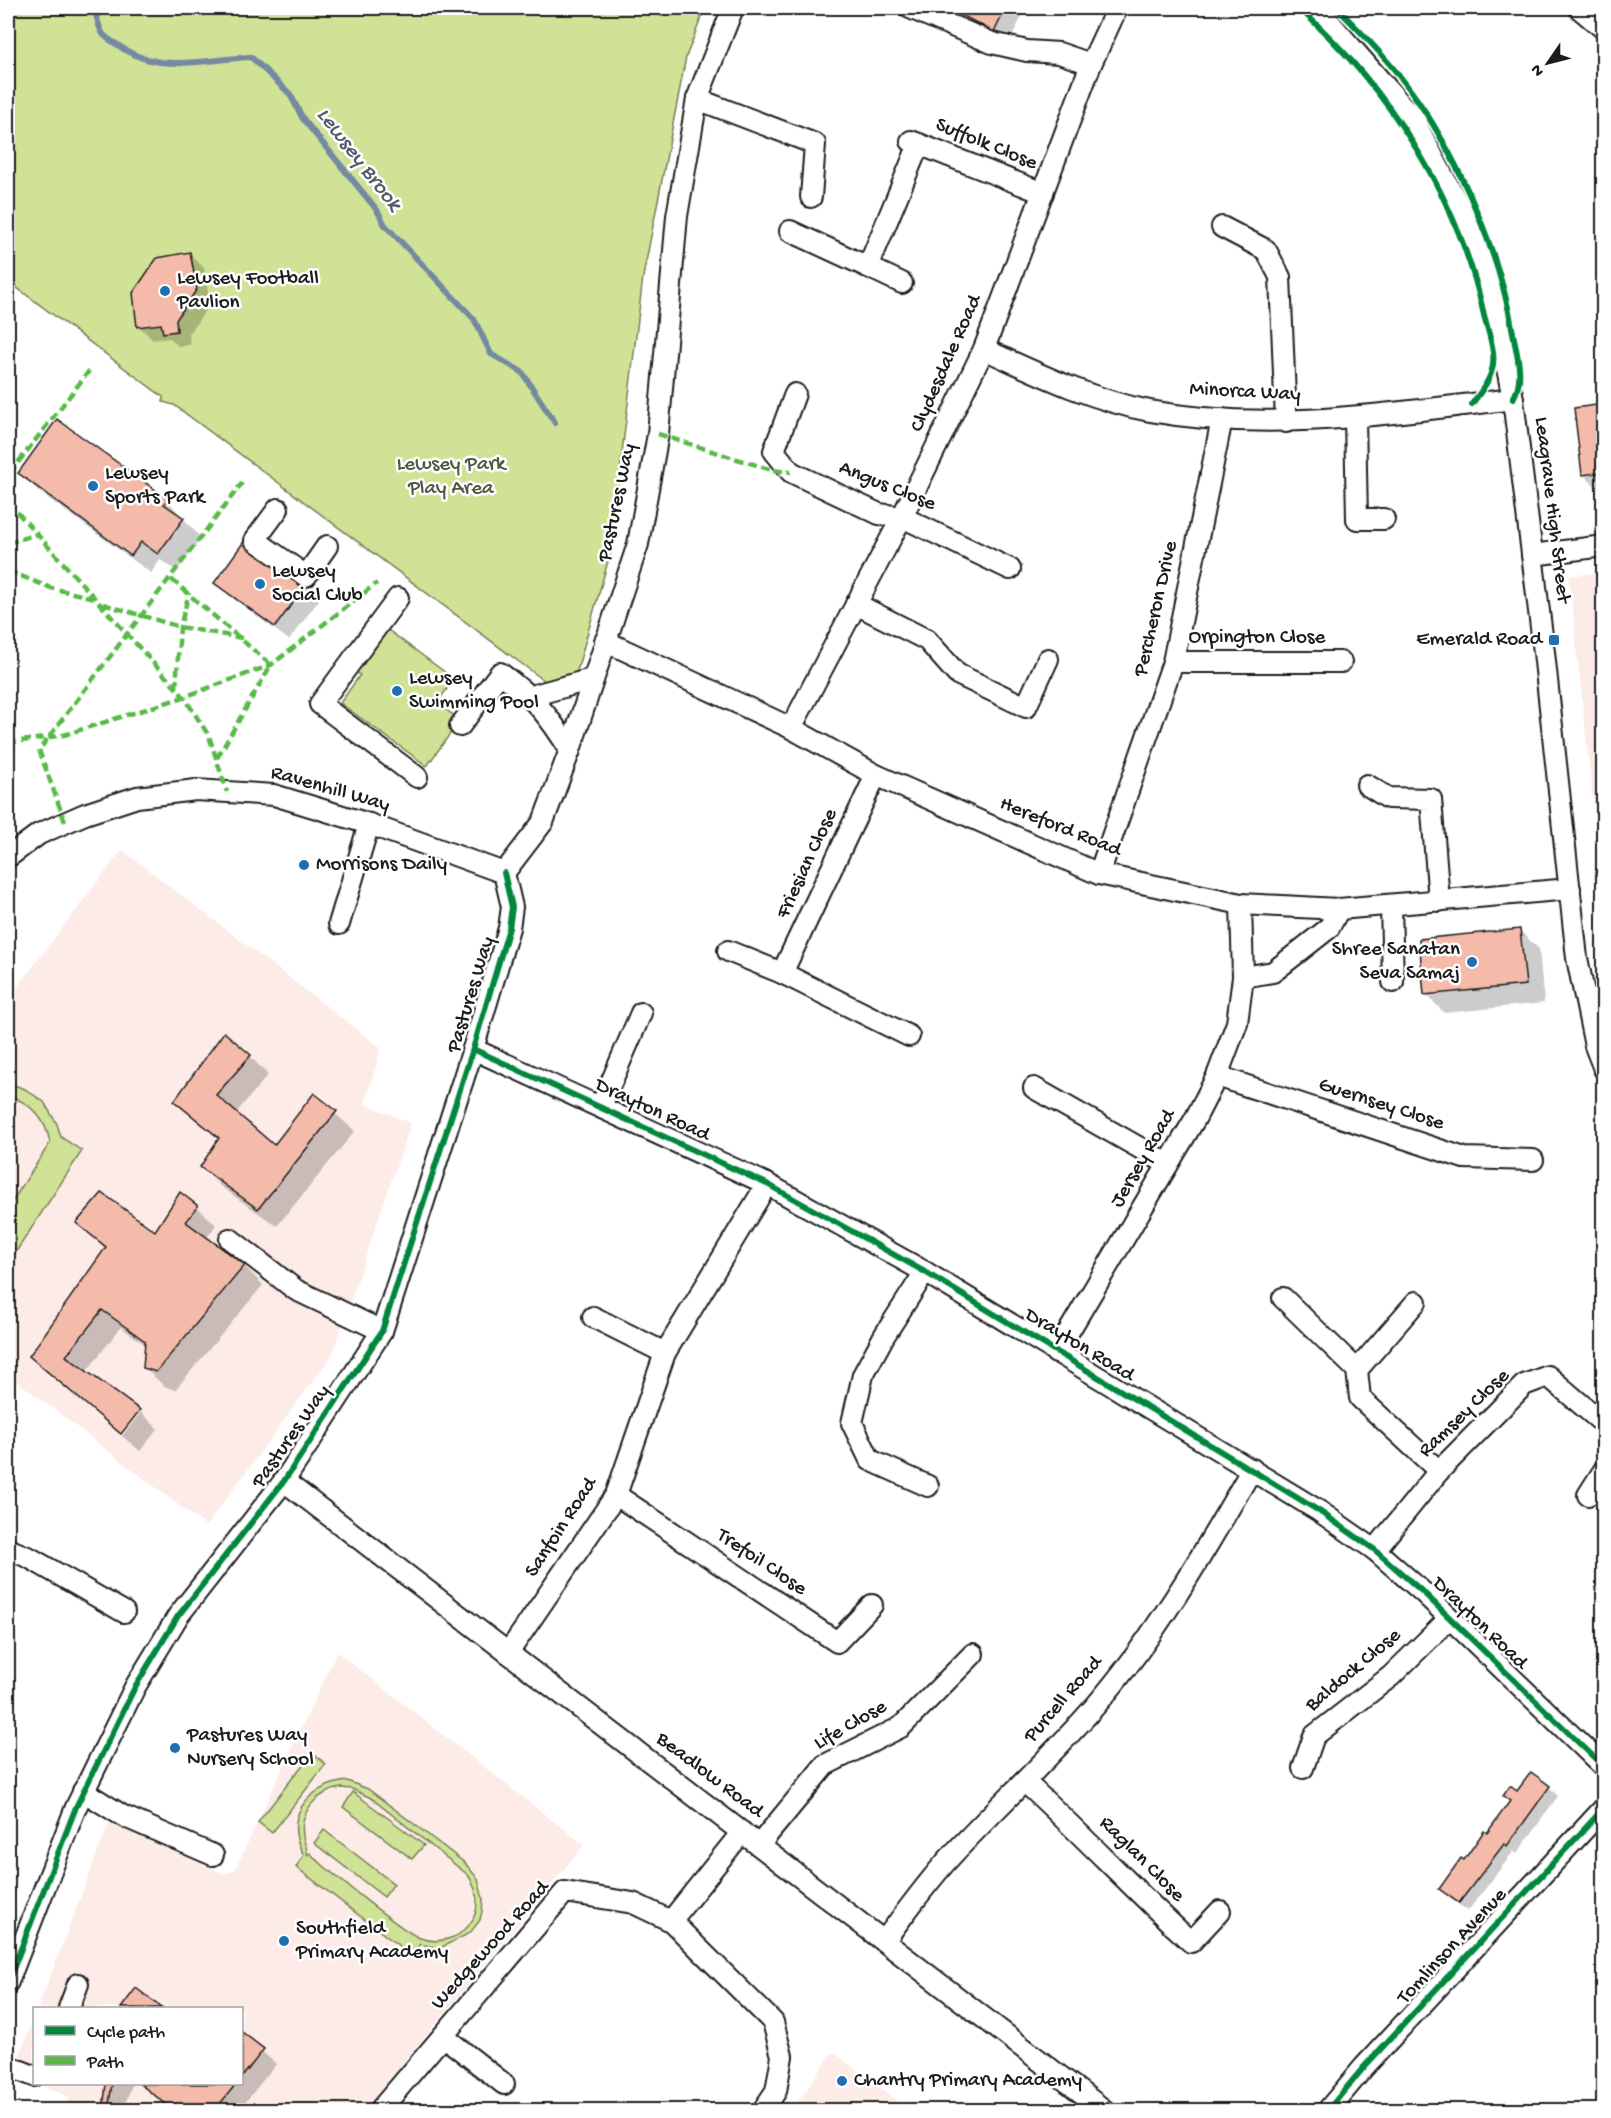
<svg xmlns="http://www.w3.org/2000/svg" width="1611" height="2118" viewBox="0 0 1611 2118" font-family="'Gochi Hand',sans-serif">
<style>
.built{fill:#fcebe6}
.green{fill:#d0e296;stroke:#767f59;stroke-width:1.5;fill-rule:evenodd}
.shadow{fill:#0003}
.lines{fill:none;stroke-linecap:round;stroke-linejoin:round}
.stream{stroke:#758aa1;stroke-width:6}
.building{fill:#f4bbaa;stroke:#1c1c1c;stroke-width:1.5}
.minor-casing{stroke:#1c1c1c;stroke-width:24}
.minor{stroke:#fff;stroke-width:20}
.quiet{stroke:#58b947;stroke-width:4.5;stroke-dasharray:9 4.5;stroke-linecap:butt}
.cycleway-casing{stroke:#fff;stroke-width:10}
.cycleway{stroke:#00873e;stroke-width:6}
.poi-dot{fill:#1f6fb2;stroke:#fff;stroke-width:2}
.labels{text-anchor:middle;dominant-baseline:central;stroke-width:5;stroke-linejoin:round;paint-order:stroke}
.street-label{font-size:21px;fill:#1c1c1c;stroke:#fff}
.poi-label{font-size:21px;fill:#1c1c1c;stroke:#fff;text-anchor:start}
.park-label{font-size:21px;fill:#525741;stroke:#fff}
.water-label{font-size:22px;font-style:italic;fill:#505c69;stroke:#fff}
</style>
<rect width="100%" height="100%" fill="#fff"/>
<filter id="ink" filterUnits="userSpaceOnUse"><feTurbulence type="fractalNoise" baseFrequency=".0167" numOctaves="2"/><feDisplacementMap in="SourceGraphic" scale="12" xChannelSelector="R" yChannelSelector="G"/><feConvolveMatrix kernelMatrix="1 2 1 2 8 2 1 2 1" color-interpolation-filters="sRGB"/></filter>
<g filter="url(#ink)">
<g class="built">
<polygon points="1603,572 1603,895 1569,576"/>
<polygon points="122,850 381,1048 365,1104 411,1123 332,1355 206,1526 8,1374 8,999"/>
<polygon points="337,1652 584,1845 364,2110 63,2110 70,2097 39,2084 242,2084 242,2008 38,2008 109,1823 224,1874 235,1870"/>
<polygon points="34,2018 34,2082 13,2072"/>
<polygon points="833,2052 909,2110 792,2110"/>
</g>
<g class="green">
<polygon points="8,8 705,8 686,57 643,277 610,554 569,699 174,405 163,402 163,397 8,281"/>
<polygon points="384,627 454,679 437,703 460,720 427,766 340,703 360,675 353,670"/>
<path d="M8,1083L25,1089L44,1102L57,1124L61,1137L82,1151L8,1264V1208L50,1143C46,1118 30,1103 8,1095Z"/>
<polygon points="312,1753 326,1764 272,1833 258,1822"/>
<path d="M347,1781L368,1789L465,1863L478,1879L483,1899L482,1911L480,1920L470,1933L440,1948L420,1944L411,1955L296,1867L304,1855C282,1817 307,1786 347,1781ZM341,1788L352,1789L371,1798L468,1875C477,1889 480,1905 473,1919C463,1938 440,1945 420,1938C405,1933 323,1867 310,1853L307,1855C308,1849 304,1843 303,1836C299,1811 317,1792 341,1788Z"/>
<polygon points="353,1792 424,1845 412,1859 343,1807"/>
<polygon points="324,1830 394,1884 384,1897 314,1843"/>
</g>
<g class="shadow">
<polygon points="950,8 1022,8 1025,10 1008,45 963,23"/>
<polygon points="190,254 204,268 210,304 189,334 190,345 178,346 170,338 153,340 139,326"/>
<polygon points="1604,405 1604,493 1602,493 1583,474"/>
<polygon points="20,472 167,500 201,538 177,571 160,560 151,573 38,491"/>
<polygon points="216,583 305,586 319,600 289,640 230,596"/>
<polygon points="1520,931 1539,949 1544,1003 1444,1013 1426,994"/>
<polygon points="250,1056 268,1075 235,1114 274,1147 314,1095 355,1131 277,1226 220,1186 202,1167 220,1140 176,1101"/>
<polygon points="197,1207 216,1225 206,1239 244,1266 263,1285 175,1390 164,1386 145,1368 146,1345 121,1327 86,1372 140,1412 137,1412 119,1434 31,1356 106,1249 78,1223 155,1233"/>
<polygon points="141,1412 158,1429 140,1451 122,1436"/>
<polygon points="1549,1787 1558,1796 1517,1854 1514,1851 1468,1911 1449,1898 1441,1889 1487,1835 1517,1793"/>
<polygon points="136,1990 160,2008 122,2008"/>
<polygon points="242,2034 276,2064 239,2110 165,2110 167,2106 138,2084 242,2084"/>
<polygon points="108,2084 132,2084 123,2110 104,2110"/>
</g>
<g class="lines">
<path class="stream" d="M94,8C97,15 98,27 103,34C106,38 113,42 118,45C158,75 205,59 251,57L290,94L303,119L377,210L385,225L474,319L491,354L522,372L555,423"/>
</g>
<g class="building">
<polygon points="948,8 1006,8 994,32"/>
<polygon points="190,252 197,289 176,320 177,331 163,333 161,324 137,327 133,293 157,258"/>
<polygon points="1604,404 1604,472 1582,475 1574,408"/>
<polygon points="57,419 168,499 164,504 184,518 158,554 141,542 131,556 18,473"/>
<polygon points="245,540 306,585 275,627 214,583"/>
<polygon points="1520,929 1526,985 1424,995 1419,939"/>
<polygon points="224,1032 251,1055 216,1095 274,1145 314,1093 337,1111 258,1209 200,1167 219,1138 174,1101"/>
<polygon points="180,1192 198,1206 186,1222 245,1265 156,1372 143,1368 145,1341 102,1310 66,1356 140,1410 121,1434 29,1356 106,1247 76,1223 102,1193 155,1231"/>
<polygon points="1531,1772 1550,1786 1507,1846 1504,1844 1459,1903 1439,1889 1461,1858 1464,1860 1484,1831 1487,1833 1510,1801 1503,1796 1510,1786 1517,1791"/>
<polygon points="136,1988 162,2008 121,2008"/>
<polygon points="242,2032 264,2049 242,2077"/>
<polygon points="106,2084 112,2084 108,2110 103,2110"/>
<polygon points="140,2084 236,2084 215,2110 174,2110 170,2107 169,2110 163,2110 166,2104"/>
</g>
<g class="lines">
<g class="minor-casing">
<g id="minor">
<polyline points="910,8 992,43 1027,51 1059,53 1091,64"/>
<polyline points="1317,8 1412,117 1466,220 1491,285 1513,399 1544,652 1577,958 1595,1046 1604,1069"/>
<polyline points="1579,8 1604,29"/>
<polyline points="697,99 815,144 811,197"/>
<polyline points="911,141 1043,193"/>
<polyline points="1222,227 1266,250 1280,277 1286,422"/>
<polyline points="790,231 868,267 919,144"/>
<polyline points="868,267 902,283"/>
<path d="M984,349C1038,374 1092,400 1150,411C1271,433 1393,413 1513,399"/>
<polyline points="795,394 774,451 791,472 879,514 902,517 1010,569"/>
<polyline points="1355,417 1357,519 1384,519"/>
<polyline points="278,509 255,540 306,576 327,546"/>
<polyline points="1532,555 1604,546"/>
<polyline points="398,598 320,704 417,777"/>
<polyline points="856,604 927,640 957,674 1026,707 1048,659"/>
<polyline points="605,641 791,728 876,775 1099,874 1241,904 1339,909 1570,889"/>
<polyline points="1173,662 1341,662"/>
<polyline points="531,696 592,679"/>
<path d="M460,726L500,673C534,698 548,714 570,750"/>
<polyline points="791,728 902,517 984,349 1091,64 1117,8"/>
<polyline points="1367,785 1388,798 1431,799 1439,901"/>
<polyline points="8,857 39,834 85,814 137,797 196,790 274,795 369,824 504,873"/>
<polyline points="504,873 543,822 570,750 638,544 658,434 677,216 697,99 733,8"/>
<polyline points="1099,874 1173,662 1222,419"/>
<polyline points="1241,904 1243,977"/>
<polyline points="1391,906 1393,982"/>
<polyline points="339,924 369,824"/>
<polyline points="728,951 782,973 876,775"/>
<polyline points="782,973 909,1036"/>
<polyline points="473,1049 767,1184 925,1272 1319,1511 1375,1550 1425,1594 1604,1767"/>
<polyline points="1217,1076 1464,1158 1533,1160"/>
<polyline points="1034,1088 1168,1164"/>
<polyline points="601,1106 641,1013"/>
<polyline points="230,1239 296,1290 382,1331"/>
<polyline points="925,1272 884,1336 863,1375 852,1423 870,1460 928,1486"/>
<polyline points="1283,1298 1357,1370 1360,1398 1439,1471"/>
<polyline points="593,1317 665,1353"/>
<polyline points="1056,1353 1195,1119 1217,1076 1237,1023 1243,977 1273,972 1329,928 1339,909"/>
<polyline points="1357,1370 1416,1302"/>
<polyline points="284,1481 1104,2110"/>
<polyline points="616,1495 837,1642 872,1605"/>
<polyline points="1588,1495 1604,1470"/>
<polyline points="8,1549 30,1558 124,1612"/>
<polyline points="1375,1550 1439,1471 1524,1385 1548,1376 1604,1424"/>
<polyline points="508,1653 616,1495 665,1353 767,1184"/>
<polyline points="1303,1768 1314,1736 1391,1676 1449,1619"/>
<path d="M1025,1782C1082,1834 1134,1890 1191,1942L1220,1911"/>
<polyline points="83,1791 123,1816 213,1855"/>
<polyline points="759,1845 825,1765 901,1727 973,1654"/>
<polyline points="671,1921 773,2022 782,2056 776,2091 763,2110"/>
<path d="M884,1941C907,1911 929,1879 955,1852C1002,1802 1052,1756 1097,1704C1158,1633 1205,1550 1252,1469"/>
<polyline points="8,1982 76,1807 135,1687 178,1616 284,1481 382,1331 473,1049 509,928 512,907 504,873"/>
<polyline points="69,2008 78,1984"/>
<polyline points="443,2036 504,2084"/>
<polyline points="8,2066 34,2076"/>
<polyline points="380,2110 565,1892 633,1903 671,1921 742,1832"/>
<polyline points="1328,2110 1364,2067 1604,1808"/>
</g>
</g>
<use href="#minor" class="minor"/>
<g class="quiet">
<polyline points="658,434 772,470 791,472"/>
<polyline points="8,471 13,469 89,371"/>
<polyline points="8,502 184,697 209,736 227,792"/>
<polyline points="8,543 37,534"/>
<polyline points="8,571 51,588 94,598"/>
<polyline points="171,579 271,665"/>
<polyline points="103,604 180,627 242,638"/>
<polyline points="176,688 180,627 189,593"/>
<polyline points="8,743 64,735 184,697 271,665 377,583"/>
<polyline points="217,758 271,665"/>
<polyline points="65,822 39,750 242,483"/>
</g>
<g class="cycleway-casing">
<g id="cycleway">
<path d="M1299,8C1389,89 1458,196 1484,315C1488,332 1498,356 1491,373C1488,384 1478,395 1472,404"/>
<path d="M1337,8C1366,37 1395,67 1418,101C1461,164 1501,258 1513,333C1517,357 1525,378 1513,399"/>
<polyline points="473,1049 767,1184 925,1272 1319,1511 1375,1550 1425,1594 1604,1767"/>
<polyline points="8,1982 76,1807 135,1687 178,1616 284,1481 382,1331 473,1049 509,928 512,907 504,873"/>
<polyline points="1328,2110 1364,2067 1604,1808"/>
</g>
</g>
<use href="#cycleway" class="cycleway"/>
</g>
</g>
<g class="poi-dot">
<circle cx="165" cy="291" r="6"/>
<circle cx="93" cy="486" r="6"/>
<circle cx="260" cy="584" r="6"/>
<rect x="1548" y="634" width="12" height="12" rx="3"/>
<circle cx="397" cy="691" r="6"/>
<circle cx="304" cy="865" r="6"/>
<circle cx="1472" cy="962" r="6"/>
<circle cx="175" cy="1748" r="6"/>
<circle cx="284" cy="1941" r="6"/>
<circle cx="842" cy="2081" r="6"/>
</g>
<g class="labels">
<g class="street-label">
<text transform="translate(986 145) rotate(22)">Suffolk Close</text>
<text transform="translate(947 364) rotate(-66)">Clydesdale Road</text>
<text transform="translate(1245 393) rotate(3)">Minorca Way</text>
<text transform="translate(887 487) rotate(22)">Angus Close</text>
<text transform="translate(618 503) rotate(-78)">Pastures Way</text>
<text transform="translate(1551 510) rotate(83)">Leagrave High Street</text>
<text transform="translate(1157 609) rotate(-77)">Percheron Drive</text>
<text x="1257" y="638">Orpington Close</text>
<text transform="translate(330 790) rotate(16)">Ravenhill Way</text>
<text transform="translate(1060 828) rotate(22)">Hereford Road</text>
<text transform="translate(808 864) rotate(-65)">Friesian Close</text>
<text transform="translate(472 995) rotate(-73)">Pastures Way</text>
<text transform="translate(1381 1105) rotate(18)">Guernsey Close</text>
<text transform="translate(652 1111) rotate(25)">Drayton Road</text>
<text transform="translate(1144 1159) rotate(-60)">Jersey Road</text>
<text transform="translate(1079 1346) rotate(31)">Drayton Road</text>
<text transform="translate(1465 1414) rotate(-44)">Ramsey Close</text>
<text transform="translate(292 1437) rotate(-55)">Pastures Way</text>
<text transform="translate(562 1528) rotate(-57)">Sanfoin Road</text>
<text transform="translate(761 1563) rotate(34)">Trefoil Close</text>
<text transform="translate(1479 1624) rotate(44)">Drayton Road</text>
<text transform="translate(1354 1671) rotate(-40)">Baldock Close</text>
<text transform="translate(1064 1700) rotate(-49)">Purcell Road</text>
<text transform="translate(851 1726) rotate(-30)">Life Close</text>
<text transform="translate(709 1776) rotate(37)">Beadlow Road</text>
<text transform="translate(1141 1860) rotate(45)">Raglan Close</text>
<text transform="translate(491 1946) rotate(-48)">Wedgewood Road</text>
<text transform="translate(1453 1947) rotate(-47)">Tomlinson Avenue</text>
</g>
<g class="poi-label">
<text x="177" y="279">Lewsey Football<tspan x="177" dy="24">Pavlion</tspan></text>
<text x="105" y="474">Lewsey<tspan x="105" dy="24">Sports Park</tspan></text>
<text x="272" y="572">Lewsey<tspan x="272" dy="24">Social Club</tspan></text>
<text x="1542" y="640" text-anchor="end">Emerald Road</text>
<text x="409" y="679">Lewsey<tspan x="409" dy="24">Swimming Pool</tspan></text>
<text x="316" y="865">Morrisons Daily</text>
<text x="1460" y="950" text-anchor="end">Shree Sanatan<tspan x="1460" dy="24">Seva Samaj</tspan></text>
<text x="187" y="1736">Pastures Way<tspan x="187" dy="24">Nursery School</tspan></text>
<text x="296" y="1929">Southfield<tspan x="296" dy="24">Primary Academy</tspan></text>
<text x="854" y="2081">Chantry Primary Academy</text>
</g>
<g class="park-label">
<text x="451" y="465">Lewsey Park<tspan x="451" dy="24">Play Area</tspan></text>
</g>
<g class="water-label">
<text transform="translate(358 160) rotate(52)">Lewsey Brook</text>
</g>
</g>
<rect width="1611" height="2118" fill="none" stroke="#fff" stroke-width="30"/>
<rect x="15" y="15" width="1581" height="2088" fill="none" stroke="#1c1c1c" stroke-width="2" filter="url(#ink)"/>
<rect x="33" y="2007" width="210" height="78" fill="#ffffff" stroke="#a4a4a4" stroke-width="1.5"/>
<rect x="45" y="2026" width="30" height="9" fill="#00873e" stroke="#a4a4a4" stroke-width="1.5"/>
<text x="87" y="2037" font-size="18" fill="#1c1c1c">Cycle path</text>
<rect x="45" y="2056" width="30" height="9" fill="#58b947" stroke="#a4a4a4" stroke-width="1.5"/>
<text x="87" y="2067" font-size="18" fill="#1c1c1c">Path</text>
<g transform="translate(1548 63) rotate(235)" stroke="#ffffff" stroke-width="4.5" paint-order="stroke">
<path d="M0-4.5L10 22L0 15L-10 22Z" fill="#1c1c1c"/>
<text y="-9" font-size="16" font-weight="bold" text-anchor="middle" fill="#1c1c1c">N</text>
</g>
</svg>
